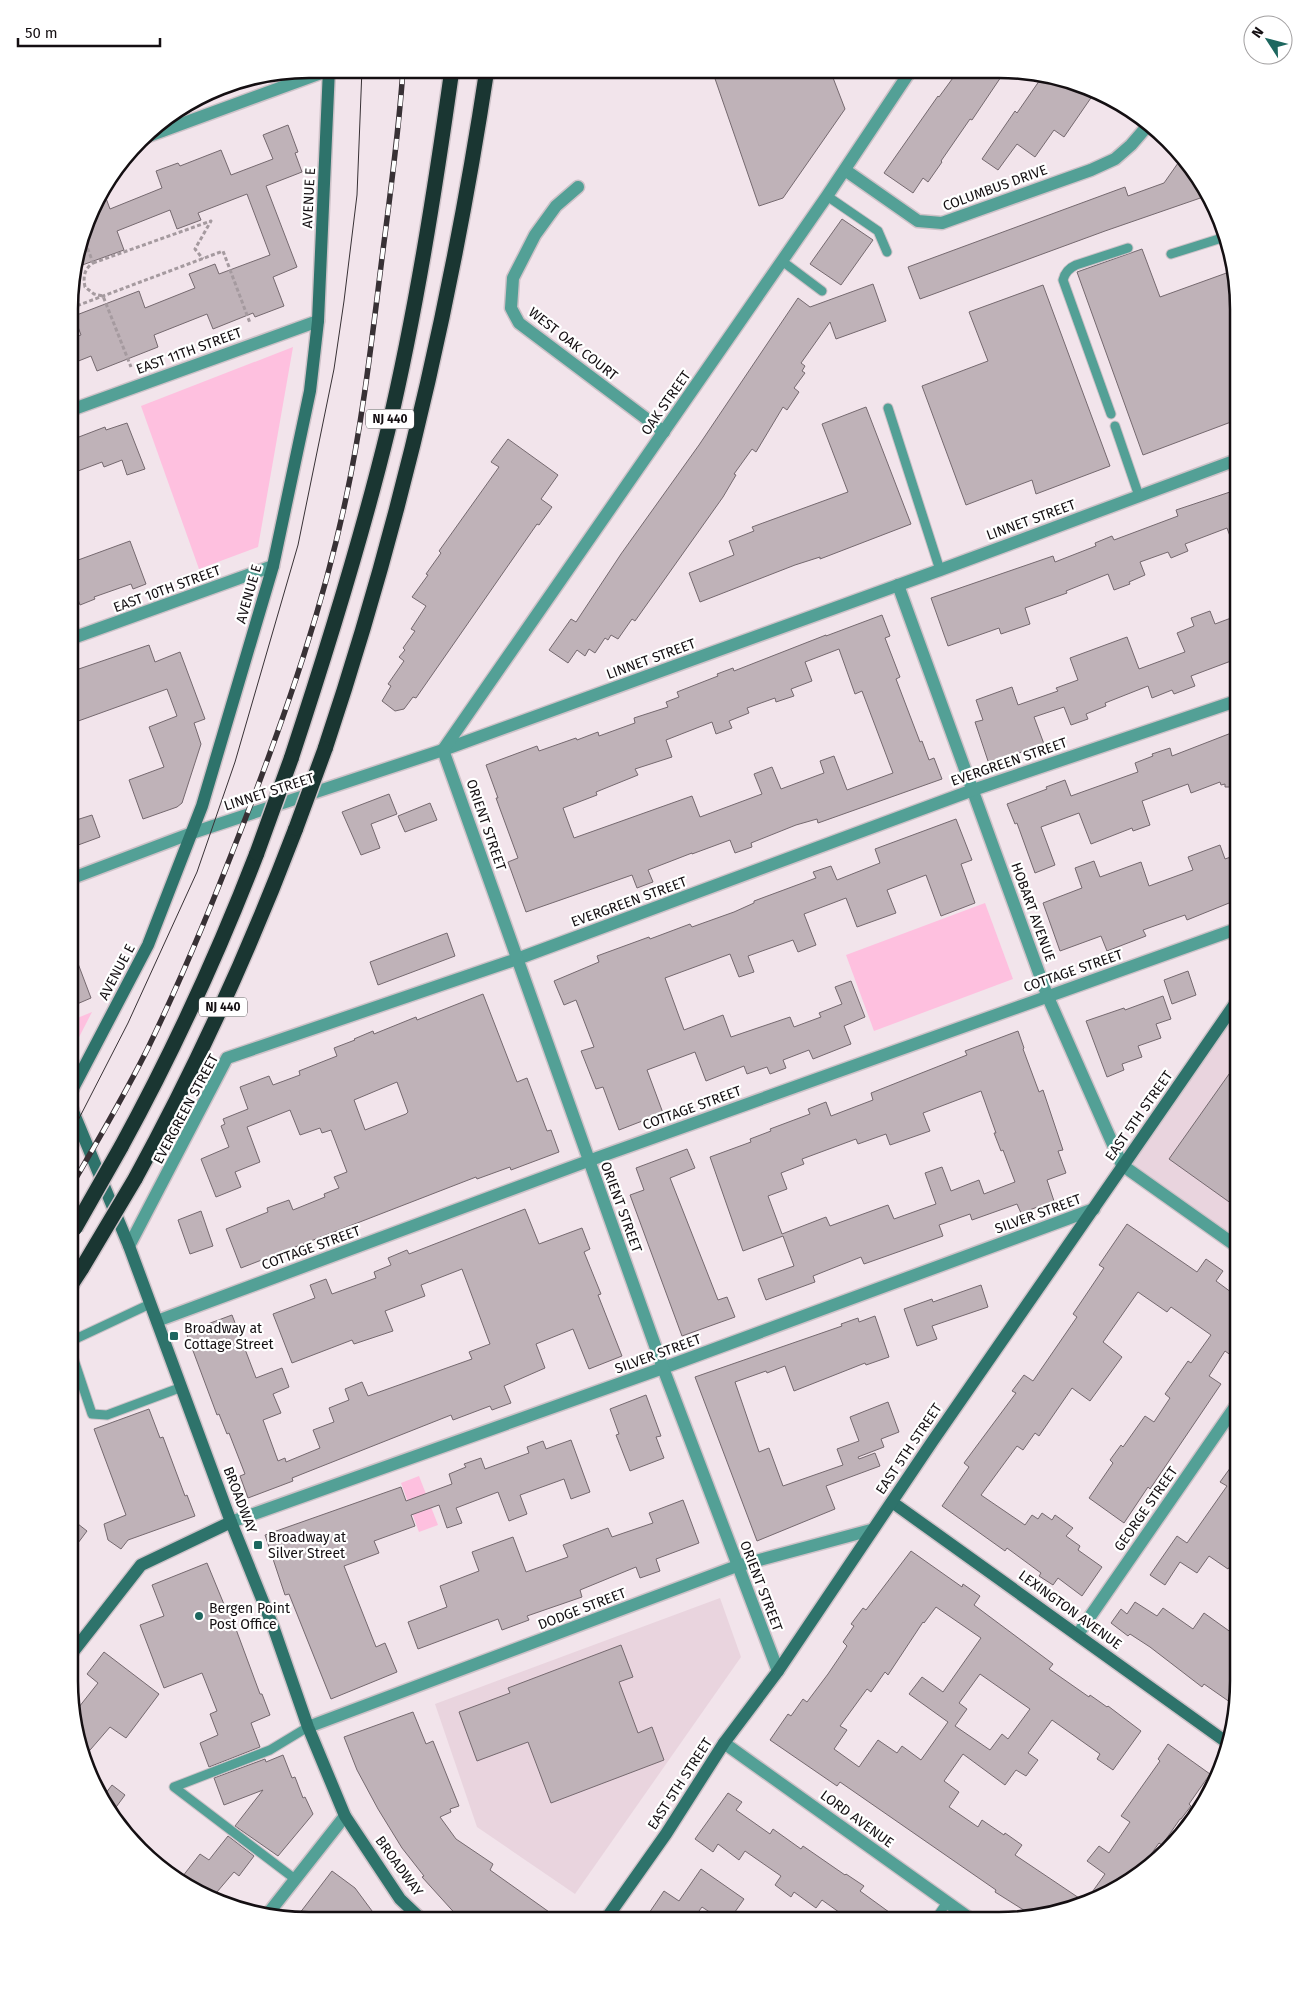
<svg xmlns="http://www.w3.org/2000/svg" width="1308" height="1989" viewBox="0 0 1308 1989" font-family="'Fira Sans',sans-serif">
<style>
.built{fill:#e9d4de}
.green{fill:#fec0df}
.building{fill:#bfb2b8;stroke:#75696f;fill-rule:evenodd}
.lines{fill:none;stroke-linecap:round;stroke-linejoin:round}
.lane-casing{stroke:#cec2c8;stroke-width:11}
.street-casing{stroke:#cec2c8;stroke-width:15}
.secondary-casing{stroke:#cec2c8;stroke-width:15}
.highway-casing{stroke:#cec2c8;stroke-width:18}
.path{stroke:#a59a9f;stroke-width:3;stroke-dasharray:4 2.5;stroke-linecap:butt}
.lane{stroke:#53a096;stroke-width:9}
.street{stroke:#53a096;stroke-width:12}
.secondary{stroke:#2e736b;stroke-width:12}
.highway{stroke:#1a3632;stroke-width:15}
.tram{stroke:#383135;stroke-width:1}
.rail-casing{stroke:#383135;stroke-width:5.5}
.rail{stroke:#fff;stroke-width:4;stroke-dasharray:11;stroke-linecap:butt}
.highway-bridge-casing{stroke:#cec2c8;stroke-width:18;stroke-linecap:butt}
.highway-bridge{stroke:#1a3632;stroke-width:15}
.poi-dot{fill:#1d675f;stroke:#fff;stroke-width:2}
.labels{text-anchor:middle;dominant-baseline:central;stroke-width:4.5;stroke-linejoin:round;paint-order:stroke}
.shield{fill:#fff;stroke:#5a5759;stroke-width:1}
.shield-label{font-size:12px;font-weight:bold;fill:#140f12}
.street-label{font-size:14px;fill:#140f12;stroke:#fff}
.poi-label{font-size:14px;fill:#140f12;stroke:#fff;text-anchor:start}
.rim{fill:none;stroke:#140f12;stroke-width:2.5}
</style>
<rect width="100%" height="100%" fill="#f2e4eb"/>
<g class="built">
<polygon points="1239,1004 1239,1242 1124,1162"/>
<polygon points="720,1598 741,1657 575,1894 477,1827 435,1704"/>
</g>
<g class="green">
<polygon points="293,347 258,547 199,569 141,406"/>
<polygon points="985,903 1013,979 874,1031 846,955"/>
<polygon points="92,1012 74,1047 70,1037 70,1021"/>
<polygon points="419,1476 438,1525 419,1532 401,1483"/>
</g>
<g class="building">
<polygon points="712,70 830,70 845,109 783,198 759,206"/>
<polygon points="958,71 1005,71 972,120 970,119 941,161 942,162 928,182 923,178 913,193 884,173 938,96 939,97"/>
<polygon points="1044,74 1086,85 1095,92 1064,137 1054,130 1035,157 1017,144 998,170 982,159 1015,111 1017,113"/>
<polygon points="288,125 298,152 295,153 302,172 266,186 297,267 273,277 284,306 255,317 253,313 213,329 207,314 154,335 158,347 97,371 91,356 71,364 71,339 81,335 74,316 139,291 145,308 195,288 189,274 215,264 219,274 270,255 247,194 198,213 201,220 177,229 170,210 117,231 124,250 74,268 94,202 103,190 110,209 162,188 156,171 178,163 180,166 221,150 231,175 273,159 263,135"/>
<polygon points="1183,156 1190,162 1209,195 1105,231 920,299 908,267 1125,187 1128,196 1164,183"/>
<polygon points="842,219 873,240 841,285 810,264"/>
<polygon points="1142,249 1160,297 1232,271 1239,308 1239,419 1143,455 1077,272"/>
<polygon points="873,284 886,321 836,339 830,322 801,363 805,366 802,371 805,373 794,388 799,392 787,410 783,407 756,452 752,449 734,474 736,475 723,497 635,621 632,619 618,639 611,635 608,640 605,638 595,653 589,649 585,656 577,650 568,663 549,650 571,619 576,622 621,554 699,445 798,298 810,307"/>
<polygon points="1043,285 1110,466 1036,494 1032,480 966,505 922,386 988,361 969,312"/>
<polygon points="866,407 911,524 820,559 820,557 795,565 700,602 689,573 734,555 729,541 754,531 752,527 848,492 822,424"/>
<polygon points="127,423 145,469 127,475 122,460 104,467 102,462 70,474 71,440 105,427 106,430"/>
<polygon points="508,439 558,475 541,499 552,507 539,525 537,524 416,698 413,697 404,709 395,711 382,701 391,686 388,684 404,661 399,657 405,650 403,648 415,631 411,629 426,606 412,597 428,575 426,574 441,553 439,551 499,467 491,462"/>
<polygon points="1239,489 1239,555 1237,555 1227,528 1185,544 1188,551 1171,558 1168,552 1140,562 1145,575 1129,582 1130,584 1114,590 1108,574 1066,591 1067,593 1025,608 1030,624 1001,634 999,628 948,646 931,598 1053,556 1055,562 1096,546 1095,543 1112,536 1114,540 1178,516 1176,510"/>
<polygon points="130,541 146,584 133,589 131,584 94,597 95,599 80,605 70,578 70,563"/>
<polygon points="1210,611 1215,624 1239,615 1239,658 1191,676 1195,686 1174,694 1172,690 1152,698 1148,686 1105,703 1106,706 1086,714 1088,719 1071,725 1064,707 1034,717 1044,744 989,764 975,722 983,720 976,700 1012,687 1018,705 1058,691 1056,688 1078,680 1070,658 1127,637 1139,669 1185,652 1177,633 1194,626 1191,618"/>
<path d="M882,615L890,636L885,638L900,677L896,679L920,742L922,741L929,760L934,758L942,779L818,823L817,819L796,825L751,843L752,847L735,853L730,840L692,854V853L648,870L653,882L637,888L632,875L526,912L508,862L518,858L496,798H498L486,765L537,746L539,751L576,738L577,740L598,732L599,736L635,723L634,718L668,707L666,702L679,697L677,692L718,676L717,674L733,668L734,671L826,635V636ZM839,649L855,694L862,691L893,773L847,790L834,756L820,761L824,773L781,789L772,767L754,774L762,794L700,817L692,796L574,838L563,808L597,795L596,792L638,775L635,769L672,757L666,740L712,722L716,734L732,728L729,721L749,713L747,708L775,698L776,702L794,696L791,689L812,681L805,662Z"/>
<polygon points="149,645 155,662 180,652 205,719 194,723 201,744 182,803 177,807 143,819 129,780 164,767 149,727 177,716 167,689 70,724 70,672"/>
<polygon points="1239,730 1239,787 1225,787 1225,784 1221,785 1220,782 1191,793 1188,784 1142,801 1150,825 1133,831 1132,828 1091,844 1079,813 1041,827 1055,865 1035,873 1017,823 1015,824 1007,804 1047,789 1046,787 1065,780 1071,796 1138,772 1135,763 1153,756 1152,754 1170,748 1172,756"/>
<polygon points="389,794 397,814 371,824 380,848 361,855 342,812"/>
<polygon points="430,803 437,820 405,832 398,816"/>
<polygon points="92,815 100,837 70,848 70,822"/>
<polygon points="956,819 972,860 961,864 975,903 941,916 926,875 887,890 896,913 857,927 846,898 804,914 816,945 798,952 793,940 748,956 754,972 739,977 730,954 665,978 684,1030 723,1015 731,1037 790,1017 794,1027 821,1017 819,1013 842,1004 835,987 851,981 865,1017 844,1026 851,1044 813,1059 809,1050 783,1060 786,1068 770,1074 767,1067 747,1074 744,1066 706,1081 695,1052 647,1070 663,1113 619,1130 603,1087 596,1089 581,1051 594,1047 576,1000 564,1005 554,981 599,962 597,956 649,937 650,939 690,924 692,927 734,912 754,903 754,901 816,878 813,872 831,866 837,880 880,863 875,849"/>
<polygon points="1220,845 1225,859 1239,854 1239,899 1187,920 1185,915 1143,930 1146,936 1107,951 1101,936 1060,951 1043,903 1082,888 1075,868 1094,861 1100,877 1141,862 1149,886 1193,870 1188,857"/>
<polygon points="447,933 455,956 378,985 370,962"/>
<polygon points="71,945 91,998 70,1007 70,946"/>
<polygon points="1188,971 1196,995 1172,1004 1164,980"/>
<path d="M483,994L517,1082L527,1078L547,1131L551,1130L559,1152L511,1170L510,1167L477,1179L476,1177L241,1268L226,1229L268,1212L267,1208L289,1200L293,1210L325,1197L324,1194L339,1188L334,1177L347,1172L331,1130L322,1133L320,1128L300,1135L290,1110L247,1127L260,1162L235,1172L241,1187L216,1197L201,1159L229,1147L221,1126L225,1124L223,1119L248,1109L240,1087L269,1076L273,1085L300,1075L299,1071L337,1056L334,1048L355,1040L354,1039L373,1031L374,1034L416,1017L417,1020ZM397,1082L408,1112L406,1114L365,1130L354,1100Z"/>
<polygon points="1163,996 1171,1019 1156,1024 1161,1038 1138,1046 1142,1057 1122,1064 1124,1070 1107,1077 1086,1021 1124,1008 1125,1010"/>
<path d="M1018,1031L1024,1048L1023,1049L1039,1092L1043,1090L1063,1150L1058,1151L1066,1173L1047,1180L1054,1201L1021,1213L1017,1204L972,1220L970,1214L939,1225L943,1236L864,1264L861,1257L813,1276L815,1282L766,1300L758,1279L794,1266L783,1236L743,1251L710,1157L751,1142L750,1139L771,1131L770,1129L810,1114L808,1109L826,1102L831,1116L873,1100L871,1093L967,1055L965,1051ZM981,1091L996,1133H994L1001,1151L1003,1150L1015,1182L984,1194L979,1180L951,1191L942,1167L925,1173L936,1204L894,1219L888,1205L830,1226L826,1217L782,1234L768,1196L787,1189L781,1173L804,1164L802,1159L856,1139L858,1144L886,1134L890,1145L930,1131L923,1113Z"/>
<polygon points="1239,1060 1239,1209 1169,1159"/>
<polygon points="687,1149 695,1168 670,1178 718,1300 727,1297 735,1317 682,1336 630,1195 644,1190 636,1168"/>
<polygon points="525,1209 539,1244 582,1228 590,1249 584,1252 601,1294 598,1295 622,1356 589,1369 573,1329 536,1344 545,1368 504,1386 511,1403 492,1410 490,1406 453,1420 451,1415 292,1478 293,1481 248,1498 240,1476 245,1474 229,1433 227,1434 219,1414 217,1415 186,1332 232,1315 256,1378 282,1368 289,1387 273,1394 281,1413 263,1420 278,1461 285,1458 286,1462 320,1448 313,1430 334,1422 329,1408 349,1400 345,1389 362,1382 368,1396 472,1359 469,1352 490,1344 462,1269 421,1285 425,1296 385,1311 393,1331 354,1344 352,1340 292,1363 273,1314 315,1298 310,1285 326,1279 332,1294 376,1278 374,1272 391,1265 388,1258 407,1250 409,1254"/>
<polygon points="201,1211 213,1246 190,1254 178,1220"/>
<polygon points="1127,1224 1197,1272 1206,1259 1223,1271 1216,1281 1239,1298 1239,1361 1225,1351 1209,1376 1221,1384 1150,1489 1148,1487 1124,1523 1089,1498 1113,1463 1110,1460 1121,1445 1123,1447 1145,1416 1154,1422 1170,1398 1165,1394 1188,1361 1191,1363 1211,1335 1171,1307 1167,1312 1138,1292 1103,1342 1122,1357 1090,1401 1072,1388 1039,1436 1035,1433 1023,1450 1017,1446 981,1495 1025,1525 1032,1515 1038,1519 1042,1513 1052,1520 1055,1515 1073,1528 1066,1536 1080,1546 1078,1550 1102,1567 1082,1596 1058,1578 1053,1585 1039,1576 1041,1573 1007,1548 1005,1551 942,1506 969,1467 964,1463 1016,1393 1012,1391 1024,1375 1033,1381 1077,1317 1073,1314 1104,1268 1099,1265"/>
<polygon points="981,1285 988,1307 932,1326 937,1339 917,1346 904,1309 932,1299 933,1302"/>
<polygon points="875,1316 889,1357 866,1365 865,1363 794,1391 785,1366 767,1373 766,1371 735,1382 759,1452 769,1448 783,1486 843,1465 837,1449 859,1441 850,1417 888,1402 899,1432 881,1439 884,1447 858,1457 859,1459 875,1453 880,1466 826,1486 835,1509 757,1541 695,1377 842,1326 841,1324 858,1318 859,1322"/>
<polygon points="646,1395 661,1436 656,1437 664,1458 630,1471 616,1435 619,1434 610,1409"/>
<polygon points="149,1409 160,1438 163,1437 185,1496 187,1495 195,1516 128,1540 121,1549 108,1540 104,1524 126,1515 94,1429"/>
<polygon points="571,1440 590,1492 571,1499 564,1479 520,1495 527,1514 509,1521 498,1492 456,1508 462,1523 447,1528 439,1505 411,1515 415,1526 374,1541 379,1553 344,1566 376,1647 385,1643 397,1672 331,1699 289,1594 285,1595 265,1535 401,1487 406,1501 452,1484 449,1474 466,1467 464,1464 481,1458 485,1469 529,1453 527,1447 543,1441 546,1449"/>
<polygon points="1239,1456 1239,1554 1228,1569 1209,1556 1197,1573 1180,1562 1165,1585 1150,1575 1177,1536 1187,1543 1227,1486 1220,1482"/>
<polygon points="683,1500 699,1543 656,1559 660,1571 640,1578 636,1567 580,1590 582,1597 527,1616 529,1620 502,1630 498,1619 418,1649 408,1622 447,1607 440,1586 479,1571 472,1552 513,1537 526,1572 568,1557 563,1545 608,1528 612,1537 653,1523 649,1513"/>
<polygon points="69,1517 87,1531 69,1555"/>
<path d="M911,1551L962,1587L963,1584L980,1596L974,1605L1053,1664L1049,1669L1089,1697L1090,1695L1107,1707L1108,1706L1141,1731L1113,1770L1097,1759L1100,1754L1052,1720L1028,1753L1038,1760L1026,1776L1016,1770L1005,1785L963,1754L944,1781L959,1792L949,1807L978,1827L982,1820L1004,1835L1005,1833L1022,1845L1015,1855L1085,1902L1105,1874L1087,1861L1099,1846L1109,1853L1130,1822L1121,1816L1160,1761L1158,1759L1168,1744L1210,1774L1189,1804L1191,1806L1181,1819H1180L1162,1845L1159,1843L1134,1878L1092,1902L1030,1914L995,1892L996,1890L840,1782L837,1786L770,1740L788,1714L791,1716L803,1699L807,1702L828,1674L847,1646L843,1642L854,1626L851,1624L863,1608L866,1610ZM936,1607L981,1638L943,1692L922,1677L909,1694L948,1722L921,1760L902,1746L897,1753L878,1740L859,1767L834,1749L847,1730L840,1726L867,1689L871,1692L885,1672L888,1675L923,1622L924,1623ZM980,1674L1030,1709L1008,1739L1002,1734L990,1750L955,1726L967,1709L959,1703Z"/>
<polygon points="207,1563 228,1614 230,1613 260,1694 262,1694 270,1715 251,1723 260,1747 209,1767 200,1743 218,1735 210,1714 217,1711 202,1673 164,1688 140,1625 164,1616 152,1585"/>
<polygon points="1135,1602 1157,1616 1163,1608 1193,1629 1204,1613 1239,1638 1239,1697 1237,1707 1204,1684 1202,1687 1150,1647 1130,1634 1128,1636 1111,1623 1121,1609 1127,1614"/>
<polygon points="621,1645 633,1677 619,1682 638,1733 652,1727 664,1760 551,1803 528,1742 477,1761 459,1712 510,1693 508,1688"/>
<polygon points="104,1652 159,1694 126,1738 110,1727 84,1757 75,1712 98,1683 87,1674"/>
<polygon points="413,1712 426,1744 433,1741 459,1806 450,1809 451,1812 440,1817 456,1839 493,1864 490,1870 559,1919 460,1919 422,1877 424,1876 402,1848 378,1809 357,1770 344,1737"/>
<polygon points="283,1755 292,1778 295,1777 303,1798 305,1797 313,1814 278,1856 235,1826 263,1790 224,1805 214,1778 265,1759 266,1762"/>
<polygon points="112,1785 125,1795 111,1814 102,1798"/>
<polygon points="728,1793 742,1802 736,1810 770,1834 773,1829 801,1849 803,1846 845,1875 846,1874 864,1886 860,1891 900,1920 850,1920 822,1900 816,1908 794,1892 791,1897 775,1885 781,1876 745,1851 739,1860 718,1844 713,1852 695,1839"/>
<polygon points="228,1836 254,1856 239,1876 234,1872 211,1899 179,1881 200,1854 209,1860"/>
<polygon points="701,1869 744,1899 730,1919 720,1919 702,1907 693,1919 645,1919 664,1891 679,1901"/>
<polygon points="332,1871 355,1888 378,1919 296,1918"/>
</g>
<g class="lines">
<g class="lane-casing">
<g id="lane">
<polyline points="827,196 878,231 887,252"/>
<polyline points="1171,254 1225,237"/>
<polyline points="782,261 822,291"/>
<polyline points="888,408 940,570"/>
<path d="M1111,414L1063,280C1065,272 1069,268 1076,265L1128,248"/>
<polyline points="1115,426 1139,496"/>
<polyline points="69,1342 150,1304"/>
<polyline points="69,1345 92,1414 107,1415 182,1387"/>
<polyline points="295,1879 174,1787 270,1750 308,1727"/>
<polyline points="935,1920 947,1902"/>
</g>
</g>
<g class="street-casing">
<g id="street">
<polyline points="143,138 329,70"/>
<polyline points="845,170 918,221 942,223 1091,170 1115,159 1131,145 1150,123"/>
<polyline points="578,187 556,206 535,235 513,278 511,308 519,323 664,432"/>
<polyline points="71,410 318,321"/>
<polyline points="898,585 1047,995 1122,1165 1239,1248"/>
<polyline points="70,639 273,566"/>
<polyline points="70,879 192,833 443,750 940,570 1239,459"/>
<polyline points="129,1246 227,1058 517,959 973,790 1239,700"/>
<polyline points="157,1321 588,1161 1239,928"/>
<polyline points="231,1522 663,1368 1094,1209"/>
<polyline points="1078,1634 1239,1401"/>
<polyline points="778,1671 663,1368 443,750 827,196 911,70"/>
<polyline points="308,1727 737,1566 871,1530"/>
<polyline points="724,1743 972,1920"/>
<polyline points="267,1915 345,1816"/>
</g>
</g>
<g class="secondary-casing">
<g id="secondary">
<polyline points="70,1094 148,945 202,806 273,566 310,391 318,321 329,69"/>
<polyline points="70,1104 129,1246 231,1522 274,1629 308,1727 345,1816 400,1899 421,1919"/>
<polyline points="892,1502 1229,1744"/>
<polyline points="69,1657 141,1565 231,1522"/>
<polyline points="606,1919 666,1834 724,1743 778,1671 932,1442 1239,998"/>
</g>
</g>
<g class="highway-casing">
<g id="highway">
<path d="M325,749C399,528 452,300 487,69"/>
<path d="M291,759C327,650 361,541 388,430C416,311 435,190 452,69"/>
<path d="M121,1147C173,1052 218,954 257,853"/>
<path d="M135,1179C197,1066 250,949 296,828"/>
<polyline points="69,1288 82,1268"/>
</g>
</g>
<g class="path">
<path d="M83,236L93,263C84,269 83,277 85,287L94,294L103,296L131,367"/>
<polyline points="93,263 211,221 195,249 203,259"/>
<polyline points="71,308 223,251 250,323"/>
</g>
<use href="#lane" class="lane"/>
<use href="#street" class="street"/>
<use href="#secondary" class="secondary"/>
<use href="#highway" class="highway"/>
<polyline class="tram" points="70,1136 128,1023 197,872 235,762 298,545 334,369 344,301 357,195 362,69"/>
<g class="rail-casing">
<path id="rail" d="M69,1190C96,1144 123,1098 147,1050C186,970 219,887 251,804C289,704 324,603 346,498C363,419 372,338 382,258C390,195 399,132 403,69"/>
</g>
<use href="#rail" class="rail"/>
<g class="highway-bridge-casing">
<g id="highway-bridge">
<polyline points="296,828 325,749"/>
<polyline points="257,853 291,759"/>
<polyline points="75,1228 121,1147"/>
<polyline points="82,1268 135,1179"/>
</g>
</g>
<use href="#highway-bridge" class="highway-bridge"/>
</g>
<g class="poi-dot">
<rect x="169" y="1331" width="10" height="10" rx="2.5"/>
<rect x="253" y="1540" width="10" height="10" rx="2.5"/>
<circle cx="199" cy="1616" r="5"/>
</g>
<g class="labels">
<g class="shield">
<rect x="366" y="409.5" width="48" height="19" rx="4"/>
<rect x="199" y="997.5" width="48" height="19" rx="4"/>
</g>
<g class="shield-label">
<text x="390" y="419">NJ 440</text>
<text x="223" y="1007">NJ 440</text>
</g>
<g class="street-label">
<text transform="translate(995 188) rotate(-20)">COLUMBUS DRIVE</text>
<text transform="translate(309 198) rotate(-87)">AVENUE E</text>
<text transform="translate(573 344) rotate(38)">WEST OAK COURT</text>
<text transform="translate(189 351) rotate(-20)">EAST 11TH STREET</text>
<text transform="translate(666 403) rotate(-55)">OAK STREET</text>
<text transform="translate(1031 520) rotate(-20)">LINNET STREET</text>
<text transform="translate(167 589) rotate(-20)">EAST 10TH STREET</text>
<text transform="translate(249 594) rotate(-74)">AVENUE E</text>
<text transform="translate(651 659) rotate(-20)">LINNET STREET</text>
<text transform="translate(1009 762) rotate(-19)">EVERGREEN STREET</text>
<text transform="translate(269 792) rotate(-18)">LINNET STREET</text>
<text transform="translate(486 825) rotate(71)">ORIENT STREET</text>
<text transform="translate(629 902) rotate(-20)">EVERGREEN STREET</text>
<text transform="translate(1033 912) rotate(70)">HOBART AVENUE</text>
<text transform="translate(1073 971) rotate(-19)">COTTAGE STREET</text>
<text transform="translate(117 972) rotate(-62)">AVENUE E</text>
<text transform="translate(692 1108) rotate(-20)">COTTAGE STREET</text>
<text transform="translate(186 1109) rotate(-62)">EVERGREEN STREET</text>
<text transform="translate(1139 1116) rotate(-55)">EAST 5TH STREET</text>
<text transform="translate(621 1207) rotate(70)">ORIENT STREET</text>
<text transform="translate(1038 1214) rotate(-20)">SILVER STREET</text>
<text transform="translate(311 1248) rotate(-20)">COTTAGE STREET</text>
<text transform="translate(658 1354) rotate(-20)">SILVER STREET</text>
<text transform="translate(909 1449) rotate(-56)">EAST 5TH STREET</text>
<text transform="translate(240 1500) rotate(69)">BROADWAY</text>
<text transform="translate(1146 1509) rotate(-55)">GEORGE STREET</text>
<text transform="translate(761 1586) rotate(69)">ORIENT STREET</text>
<text transform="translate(582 1609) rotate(-21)">DODGE STREET</text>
<text transform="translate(1070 1610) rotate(36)">LEXINGTON AVENUE</text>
<text transform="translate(680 1784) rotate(-57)">EAST 5TH STREET</text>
<text transform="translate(857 1819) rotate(36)">LORD AVENUE</text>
<text transform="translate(399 1866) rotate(54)">BROADWAY</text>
</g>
<g class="poi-label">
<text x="184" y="1328">Broadway at<tspan x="184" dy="16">Cottage Street</tspan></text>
<text x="268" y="1537">Broadway at<tspan x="268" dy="16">Silver Street</tspan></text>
<text x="209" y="1608">Bergen Point<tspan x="209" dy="16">Post Office</tspan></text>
</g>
</g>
<path d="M0 0H1308V1989H0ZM309 78H999A231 231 0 0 1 1230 309V1681A231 231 0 0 1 999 1912H309A231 231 0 0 1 78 1681V309A231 231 0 0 1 309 78Z" fill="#fff" fill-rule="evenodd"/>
<path class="rim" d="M309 78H999A231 231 0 0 1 1230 309V1681A231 231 0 0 1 999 1912H309A231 231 0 0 1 78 1681V309A231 231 0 0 1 309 78Z"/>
<g transform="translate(1268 40) rotate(306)"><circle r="24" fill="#ffffff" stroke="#a19fa0"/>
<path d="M0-4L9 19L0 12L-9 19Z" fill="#1d675f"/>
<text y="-8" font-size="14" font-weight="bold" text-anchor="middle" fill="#140f12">N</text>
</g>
<path d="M18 38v8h142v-8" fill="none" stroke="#140f12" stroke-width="2.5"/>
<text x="25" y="38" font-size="15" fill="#140f12" stroke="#ffffff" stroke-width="4" paint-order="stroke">50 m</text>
</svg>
